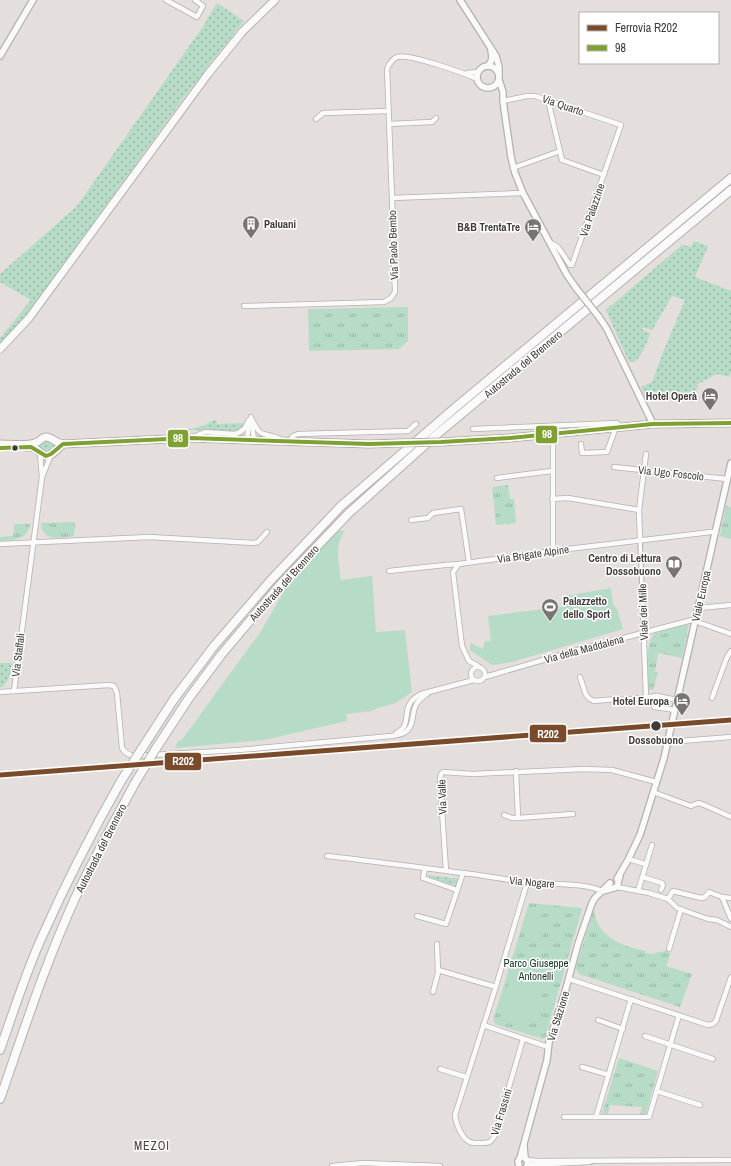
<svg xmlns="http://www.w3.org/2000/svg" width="731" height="1166" viewBox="0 0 731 1166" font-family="'Archivo Narrow',sans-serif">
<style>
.grass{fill:url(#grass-dots)}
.park{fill:url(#park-tufts)}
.pitch{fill:#b6dcc7}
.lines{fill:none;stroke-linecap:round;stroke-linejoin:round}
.pedestrian-casing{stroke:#b5b0ae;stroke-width:5.5}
.minor-casing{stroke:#b5b0ae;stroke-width:6}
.tertiary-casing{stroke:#b5b0ae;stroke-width:8}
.primary-casing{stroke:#b5b0ae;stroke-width:9}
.trunk-casing{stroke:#b5b0ae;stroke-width:9}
.motorway-casing{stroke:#b5b0ae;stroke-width:10}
.pedestrian{stroke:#fbfafa;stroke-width:3.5}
.minor{stroke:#fbfafa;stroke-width:4.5}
.tertiary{stroke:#fbfafa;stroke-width:5.5}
.primary{stroke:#fbfafa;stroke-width:7}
.trunk{stroke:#fbfafa;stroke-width:7}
.motorway{stroke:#fbfafa;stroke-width:8}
.tertiary-bridge-casing{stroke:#b5b0ae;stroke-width:8;stroke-linecap:butt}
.primary-bridge-casing{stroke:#b5b0ae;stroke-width:9;stroke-linecap:butt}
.motorway-bridge-casing{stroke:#b5b0ae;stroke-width:10;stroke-linecap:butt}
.tertiary-bridge{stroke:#fbfafa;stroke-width:5.5}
.primary-bridge{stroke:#fbfafa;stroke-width:7}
.motorway-bridge{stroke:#fbfafa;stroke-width:8}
.bus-1-casing{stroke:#fff;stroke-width:7}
.bus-1{stroke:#7fa134;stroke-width:4}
.rail-1-casing{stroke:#fff;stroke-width:8}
.rail-1{stroke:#7a4b2a;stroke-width:5}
.bus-dot{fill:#403b39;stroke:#fff;stroke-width:1.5}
.labels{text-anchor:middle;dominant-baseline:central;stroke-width:3;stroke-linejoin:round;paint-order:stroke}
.street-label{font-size:11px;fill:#403b39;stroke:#fff}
.poi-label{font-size:11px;font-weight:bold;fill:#403b39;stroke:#fff;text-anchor:end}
.stop-label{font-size:11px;font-weight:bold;fill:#403b39;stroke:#fff}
.park-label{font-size:11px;fill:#123425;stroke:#fff}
.neighbourhood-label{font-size:12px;letter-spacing:1px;fill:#48403b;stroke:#fff}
.line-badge{stroke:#fff;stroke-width:1.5}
.badge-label{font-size:11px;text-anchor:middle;font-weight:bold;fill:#fff}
</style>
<defs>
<pattern id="grass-dots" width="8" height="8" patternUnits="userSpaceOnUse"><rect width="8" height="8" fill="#b6dcc7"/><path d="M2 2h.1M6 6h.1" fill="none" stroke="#95b4a3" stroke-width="1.8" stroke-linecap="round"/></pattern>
<pattern id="park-tufts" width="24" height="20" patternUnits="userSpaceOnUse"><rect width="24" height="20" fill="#b6dcc7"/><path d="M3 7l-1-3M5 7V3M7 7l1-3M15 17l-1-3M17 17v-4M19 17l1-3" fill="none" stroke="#95b4a3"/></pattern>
</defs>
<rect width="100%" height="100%" fill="#e4dedc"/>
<g class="grass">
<polygon points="217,3 244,21 187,93 37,301 0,346 0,338 31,300 0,282 0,274 77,206 202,28"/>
<path d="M694,241L708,246L695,277L731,291V372L729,377L717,374L698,384L694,402L656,398L647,393L645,396L641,387L652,382L664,350L685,300L672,296L652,330L643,327L642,330L650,333C649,339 641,358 635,361C634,362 630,362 629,362L606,310L682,245L691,247Z"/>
<polygon points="216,420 217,424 243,423 242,428 236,431 187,430 203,426 212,421"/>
<path d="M45,439L54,444C55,450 52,451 48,455L38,448L39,443Z"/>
<path d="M0,663H12C10,673 10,683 0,688Z"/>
<polygon points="429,875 459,879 456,886 429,877"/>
</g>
<g class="park">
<polygon points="408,307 408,341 399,349 309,351 308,309"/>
<polygon points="508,485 510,499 514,499 516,523 496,525 492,487"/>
<polygon points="726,506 731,507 731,539 720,536"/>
<path d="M75,522L74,536C60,537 42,543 41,523Z"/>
<path d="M14,524H30C28,540 14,539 0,541V537L13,536Z"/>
<path d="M689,624L682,658L658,653L655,672H658L653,690H648C648,675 644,644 655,633Z"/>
<polygon points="529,903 581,908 582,909 545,1038 543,1039 495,1024 493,1020"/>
<path d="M594,909C597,937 621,946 646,951L645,953L653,954L654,953L666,951L671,953L666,966L692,974L680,1007L579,974L576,968Z"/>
<polygon points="619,1058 658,1071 646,1114 640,1114 642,1107 610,1105 608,1114 602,1113"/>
</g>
<g class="pitch">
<path d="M339,530L340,531H345C334,545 339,563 341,580L372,576L376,632L405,630L412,692L396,703L377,708L372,711L346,714L347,721L264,740L175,748L178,741H181L261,631L283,593L282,587L311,556Z"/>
<polygon points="611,588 613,605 617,609 623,629 512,662 492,665 470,650 470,643 483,649 485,641 491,641 488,616 566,606 565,596"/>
<polygon points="533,914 547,918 541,940 526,935"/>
<polygon points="516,961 549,972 533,1023 500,1013"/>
</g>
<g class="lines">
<g class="pedestrian-casing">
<polyline id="pedestrian" points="640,540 643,613"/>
</g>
<g class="minor-casing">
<g id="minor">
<polyline points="166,0 197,17 203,6 195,0"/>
<polyline points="467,73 478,72"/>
<polyline points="548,100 562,160 604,175"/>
<polyline points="503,101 527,96 535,96 621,125 572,265 570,265 558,247 551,243"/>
<polyline points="316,119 323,113 388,111"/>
<polyline points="389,124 432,122 436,118"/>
<polyline points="513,168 560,151"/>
<path d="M392,198L387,69C389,64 391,60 397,57C408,53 464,73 477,79"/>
<polyline points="244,306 384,302 391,298 395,292 392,198 523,193"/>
<polyline points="251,417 254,440"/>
<path d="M252,420C263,442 265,430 282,440"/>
<polyline points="473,429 617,423 620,427"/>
<path d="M193,437L205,432L235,434C243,432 246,427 249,420"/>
<polyline points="247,440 249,422"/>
<polyline points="289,442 293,436 298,434 408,431 416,424"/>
<polyline points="581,444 582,453 607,452 616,427"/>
<polyline points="553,445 553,552"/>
<polyline points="40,454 42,477 51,455"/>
<polyline points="614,467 727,479"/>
<polyline points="497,478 552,471"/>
<polyline points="552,499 568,498 639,510"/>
<polyline points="411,520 428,518 433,513 461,509 469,562"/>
<polyline points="640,540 639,510 646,454"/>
<polyline points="0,544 149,537 254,543 258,542 267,532"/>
<polyline points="459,564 453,572 462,646 469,661 478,666"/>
<polyline points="389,571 445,565 459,564 568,549 711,532 716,532"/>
<polyline points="699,608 731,605"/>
<polyline points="643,613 646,698"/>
<circle cx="478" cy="674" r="7"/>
<polyline points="485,677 574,651 692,620 731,634"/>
<polyline points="580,677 586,695 590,699 594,701 617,699 624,700 657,696 677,700"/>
<polyline points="14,691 42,477"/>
<path d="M0,692L109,685L114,686L117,693L122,748C125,753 128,755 134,756L239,750L391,736C395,735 400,735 404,733C415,727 411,714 416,705C418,700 423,697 427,694"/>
<polyline points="656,696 652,700 654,707 675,710"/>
<polyline points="712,698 727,657 731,651"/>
<path d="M396,733C415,725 397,706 421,694L474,680"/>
<polyline points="668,742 731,737"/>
<polyline points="516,771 518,818"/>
<polyline points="653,792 691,806 698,803 702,804 731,817"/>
<polyline points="504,815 512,818 518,818 573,814"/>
<path d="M327,856C372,861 417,867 463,873C484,875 505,880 526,882C547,885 583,882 602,891"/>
<polyline points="629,859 645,864"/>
<polyline points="425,869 423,878 457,890"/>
<polyline points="446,871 440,779 441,774 443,772 473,774 584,769 612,770 656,782"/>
<polyline points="643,877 662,883 663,885 661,890"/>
<polyline points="617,887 649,893 668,899 677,908 708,919 717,920 731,927"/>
<polyline points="638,891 652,845"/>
<polyline points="722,897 731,898"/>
<polyline points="668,899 673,891 701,898 705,897 709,892 722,897 731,919"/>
<polyline points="417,916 446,924 463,873"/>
<polyline points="669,949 681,909"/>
<polyline points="438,970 496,987"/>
<polyline points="569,979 708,1025 713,1024 716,1021 731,977"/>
<polyline points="433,992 438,973 437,944"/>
<polyline points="598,1020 623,1029"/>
<polyline points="483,1025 548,1047"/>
<polyline points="645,1036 713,1059"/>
<path d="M523,1039L495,1135C492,1141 490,1143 483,1143C480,1143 476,1143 473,1143C462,1141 456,1124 455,1115L496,986L527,883"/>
<polyline points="582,1067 609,1075"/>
<polyline points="440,1069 466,1077"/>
<polyline points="657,1091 700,1105"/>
<polyline points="564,1117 649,1117 679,1015"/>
<polyline points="596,1117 631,999"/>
<polyline points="527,1160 537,1161 731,1160"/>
<polyline points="528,1165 590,1162"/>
<polyline points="332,1166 363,1163 440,1166"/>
</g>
</g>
<g class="tertiary-casing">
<g id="tertiary">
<polyline points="460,0 496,56 499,67 499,74"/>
<polyline points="0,56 33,0"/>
<circle cx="488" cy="77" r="11"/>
<path d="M488,66C493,61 492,57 491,50"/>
<polyline points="499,80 503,92 503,101 511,157 515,173 523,193 567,275 576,288"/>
<polyline points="599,317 607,329 653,424"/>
<polyline points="617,879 628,860 640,835 664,758 731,463"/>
<polyline points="603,891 617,887 620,875"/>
<polyline points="524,1146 525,1158"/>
<polyline points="525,1158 528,1161 527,1166"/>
<polyline points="519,1166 518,1161 520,1158 547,1060 549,1042 565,992 578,944 592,903 595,898 610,883"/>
</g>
</g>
<g class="primary-casing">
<g id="primary">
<polyline points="441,442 510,438 653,424 731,423"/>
<path d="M0,444C10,444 27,446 35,443C40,442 41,437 46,437C52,437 55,443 63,444L189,438L369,444L399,443"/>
<path d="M26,447C29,447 33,447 36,449C41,452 43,458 50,455C55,453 59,447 63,444"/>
</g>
</g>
<g class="trunk-casing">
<polyline id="trunk" points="0,349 29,318 208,74 243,31 275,0"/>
</g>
<g class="motorway-casing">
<g id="motorway">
<polyline points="141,750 174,699 214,646 271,580 341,506 456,407 731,178"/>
<polyline points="155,750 189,698 221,655 280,585 349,513 436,435 731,190"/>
<path d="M0,1050C13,1013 25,975 41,939C65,885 92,832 121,781"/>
<path d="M0,1099C24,1030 46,961 77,894C95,856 115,820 135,783"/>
</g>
</g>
<use href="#pedestrian" class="pedestrian"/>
<use href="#minor" class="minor"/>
<use href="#tertiary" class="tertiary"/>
<use href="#primary" class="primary"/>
<use href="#trunk" class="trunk"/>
<use href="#motorway" class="motorway"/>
<g class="tertiary-bridge-casing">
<polyline id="tertiary-bridge" points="576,288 599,317"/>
</g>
<g class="primary-bridge-casing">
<polyline id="primary-bridge" points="399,443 441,442"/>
</g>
<g class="motorway-bridge-casing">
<g id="motorway-bridge">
<polyline points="121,781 141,750"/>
<polyline points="135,783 155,750"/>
</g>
</g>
<use href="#tertiary-bridge" class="tertiary-bridge"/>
<use href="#primary-bridge" class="primary-bridge"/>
<use href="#motorway-bridge" class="motorway-bridge"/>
<g class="bus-1-casing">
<polyline id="bus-1" points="0,448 31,447 46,456 51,454 63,444 189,438 369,444 441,442 510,438 653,424 731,423"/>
</g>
<use href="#bus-1" class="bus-1"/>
<g class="rail-1-casing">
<polyline id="rail-1" points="0,775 731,720"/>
</g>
<use href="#rail-1" class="rail-1"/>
</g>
<defs>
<g id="building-pin" transform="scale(0.9)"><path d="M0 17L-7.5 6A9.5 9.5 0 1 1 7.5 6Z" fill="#797472" stroke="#fff"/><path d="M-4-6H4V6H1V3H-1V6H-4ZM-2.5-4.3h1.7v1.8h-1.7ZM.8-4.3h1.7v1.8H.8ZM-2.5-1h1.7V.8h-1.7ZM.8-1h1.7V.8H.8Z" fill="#fff"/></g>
<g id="hotel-pin" transform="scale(0.9)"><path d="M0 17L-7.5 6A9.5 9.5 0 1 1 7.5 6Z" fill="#797472" stroke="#fff"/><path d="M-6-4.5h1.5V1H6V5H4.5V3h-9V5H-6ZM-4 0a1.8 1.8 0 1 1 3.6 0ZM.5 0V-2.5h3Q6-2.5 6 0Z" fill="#fff"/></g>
<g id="library-pin" transform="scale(0.9)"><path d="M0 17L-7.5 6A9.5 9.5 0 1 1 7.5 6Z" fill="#797472" stroke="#fff"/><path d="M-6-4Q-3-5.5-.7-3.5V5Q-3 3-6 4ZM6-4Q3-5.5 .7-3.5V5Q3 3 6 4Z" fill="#fff"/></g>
<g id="stadium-pin" transform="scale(0.9)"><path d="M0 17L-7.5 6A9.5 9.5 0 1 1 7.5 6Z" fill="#797472" stroke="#fff"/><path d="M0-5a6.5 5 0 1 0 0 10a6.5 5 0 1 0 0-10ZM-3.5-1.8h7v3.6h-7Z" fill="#fff"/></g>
</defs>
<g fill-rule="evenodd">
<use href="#building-pin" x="251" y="224"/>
<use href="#hotel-pin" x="533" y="227"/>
<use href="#hotel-pin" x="710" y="396"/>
<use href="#library-pin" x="674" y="564"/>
<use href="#stadium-pin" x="550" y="607"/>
<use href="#hotel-pin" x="682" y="701"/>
</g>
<g class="bus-dot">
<circle cx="15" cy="448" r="3.5"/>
<circle cx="656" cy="726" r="5.5"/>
</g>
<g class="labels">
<g class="street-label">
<text transform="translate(563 105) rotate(19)">Via Quarto</text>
<text transform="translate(592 210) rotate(-71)">Via Palazzine</text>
<text transform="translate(393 245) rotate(-92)">Via Paolo Bembo</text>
<text transform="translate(523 364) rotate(-40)">Autostrada del Brennero</text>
<text transform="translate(671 473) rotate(6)">Via Ugo Foscolo</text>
<text transform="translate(533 554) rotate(-8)">Via Brigate Alpine</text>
<text transform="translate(284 583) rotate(-48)">Autostrada del Brennero</text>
<text transform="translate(701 596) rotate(-77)">Viale Europa</text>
<text transform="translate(643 612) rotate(-92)">Viale dei Mille</text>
<text transform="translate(584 649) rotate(-15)">Via della Maddalena</text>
<text transform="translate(18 655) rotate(-83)">Via Staffali</text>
<text transform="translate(442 797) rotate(-92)">Via Valle</text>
<text transform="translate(101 848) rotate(-63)">Autostrada del Brennero</text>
<text transform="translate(532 882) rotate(5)">Via Nogare</text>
<text transform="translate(558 1016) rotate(-73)">Via Stazione</text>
<text transform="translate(501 1112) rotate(-73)">Via Frassini</text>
</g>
<g class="poi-label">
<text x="264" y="224" text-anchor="start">Paluani</text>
<text x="520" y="227">B&amp;B TrentaTre</text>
<text x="697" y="396">Hotel Operà</text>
<text x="661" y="558">Centro di Lettura<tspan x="661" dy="13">Dossobuono</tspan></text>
<text x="563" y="601" text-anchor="start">Palazzetto<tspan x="563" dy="13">dello Sport</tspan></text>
<text x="669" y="701">Hotel Europa</text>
</g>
<g class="stop-label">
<text x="656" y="740">Dossobuono</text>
</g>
<g class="park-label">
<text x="536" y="963">Parco Giuseppe<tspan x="536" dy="13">Antonelli</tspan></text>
</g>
<g class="neighbourhood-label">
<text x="152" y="1146">MEZOI</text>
</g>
</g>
<g class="line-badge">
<rect x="535" y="425" width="23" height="19" rx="4" fill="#7fa134"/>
<rect x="167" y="429" width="22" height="19" rx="4" fill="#7fa134"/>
<rect x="529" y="724" width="38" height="19" rx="4" fill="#7a4b2a"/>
<rect x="164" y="752" width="38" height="19" rx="4" fill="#7a4b2a"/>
</g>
<g class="badge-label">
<text x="547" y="438">98</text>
<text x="178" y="442">98</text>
<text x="548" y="738">R202</text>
<text x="183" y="765">R202</text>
</g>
<rect x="579" y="12" width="140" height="52" fill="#ffffff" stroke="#b3b1b0"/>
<rect x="587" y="25" width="20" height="6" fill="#7a4b2a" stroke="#b3b1b0"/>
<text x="615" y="32" font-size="12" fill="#403b39">Ferrovia R202</text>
<rect x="587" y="45" width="20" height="6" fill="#7fa134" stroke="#b3b1b0"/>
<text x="615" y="52" font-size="12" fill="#403b39">98</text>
</svg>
